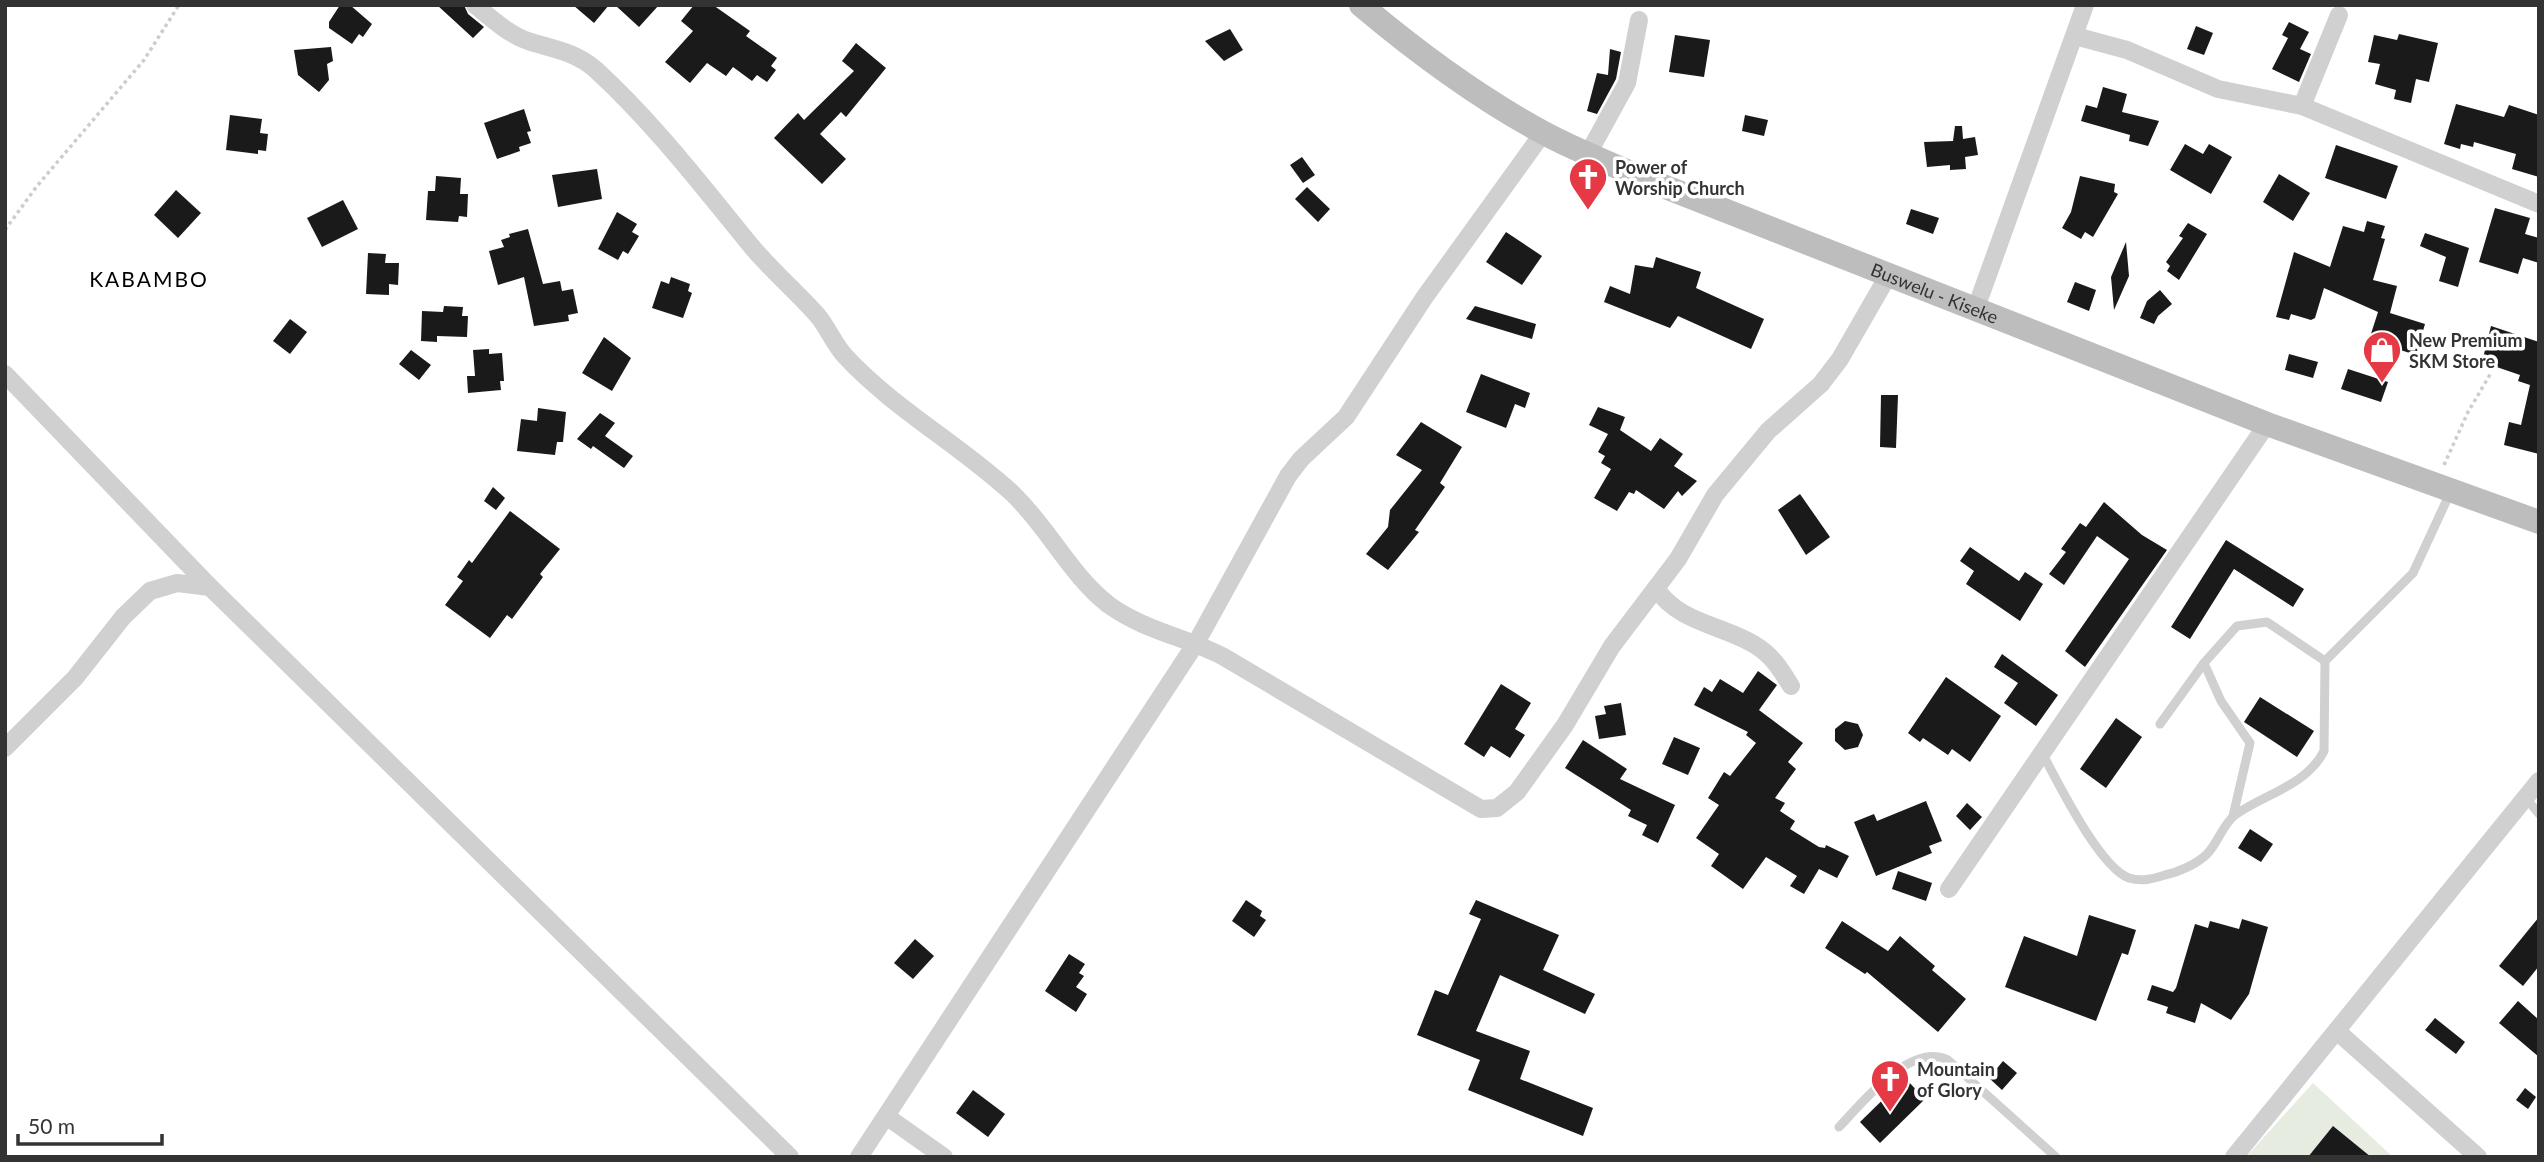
<svg xmlns="http://www.w3.org/2000/svg" width="2544" height="1162" viewBox="0 0 2544 1162" font-family="Lato,sans-serif">
<style>
.green{fill:#e6ecdf}
.building{fill:#1a1a1a}
.lines{fill:none;stroke-linecap:round;stroke-linejoin:round}
.path{stroke:#cdcdcd;stroke-width:3.5;stroke-dasharray:3.5 3.5;stroke-linecap:butt}
.lane{stroke:#d0d0d0;stroke-width:9}
.street{stroke:#d0d0d0;stroke-width:18}
.secondary{stroke:#bdbdbd;stroke-width:24}
.labels{text-anchor:middle;dominant-baseline:central;stroke-width:7;stroke-linejoin:round;paint-order:stroke}
.poi-label{font-size:18px;font-weight:bold;fill:#333;stroke:#fff;text-anchor:start}
.street-label{font-size:18px;fill:#333;stroke:#fff}
.quarter-label{font-size:21px;letter-spacing:2px;fill:#000;stroke:#fff}
</style>
<rect width="100%" height="100%" fill="#fff"/>
<polygon class="green" points="2313,1083 2393,1157 2246,1157"/>
<g class="building">
<polygon points="340,5 350,5 372,24 363,37 359,34 352,44 329,28 329,22"/>
<polygon points="437,5 464,5 468,14 484,27 473,38"/>
<polygon points="573,5 609,5 594,23"/>
<polygon points="615,5 659,5 639,27"/>
<polygon points="694,5 713,5 750,31 746,36 777,58 771,66 776,70 767,82 757,75 752,81 733,67 726,76 707,63 690,83 665,62 693,31 681,21"/>
<polygon points="2289,22 2309,32 2300,49 2311,54 2299,82 2272,69 2288,38 2282,35"/>
<polygon points="2196,26 2213,33 2204,55 2187,49"/>
<polygon points="1230,29 1243,50 1224,61 1205,41"/>
<polygon points="2399,34 2438,43 2429,82 2416,79 2411,103 2394,99 2396,90 2375,84 2380,64 2368,62 2374,35 2397,40"/>
<polygon points="1675,35 1710,40 1704,77 1669,72"/>
<polygon points="856,43 886,68 846,117 841,112 820,134 846,159 822,184 774,138 798,113 804,120 854,71 842,61"/>
<polygon points="331,47 333,61 327,64 329,80 319,92 298,75 294,50"/>
<polygon points="1610,49 1621,52 1616,79 1597,114 1587,111 1597,73 1608,75"/>
<polygon points="2103,87 2127,94 2122,112 2159,121 2148,146 2129,141 2130,135 2081,121 2086,105 2097,108"/>
<polygon points="2456,104 2504,117 2509,105 2539,115 2539,177 2512,169 2516,154 2474,142 2473,147 2461,144 2460,149 2444,144"/>
<polygon points="524,109 531,131 527,132 531,143 519,147 520,151 497,159 484,123"/>
<polygon points="230,115 262,119 260,133 268,134 266,151 258,150 258,154 226,150"/>
<polygon points="1745,115 1768,120 1764,136 1742,131"/>
<polygon points="1955,126 1962,126 1963,139 1975,137 1978,155 1965,157 1966,169 1950,170 1950,165 1927,167 1924,142 1953,141"/>
<polygon points="2185,144 2203,154 2209,144 2232,157 2211,194 2170,170"/>
<polygon points="2336,145 2398,166 2386,199 2325,178"/>
<polygon points="1302,157 1315,175 1303,183 1290,165"/>
<polygon points="597,169 602,199 558,207 552,175"/>
<polygon points="2279,174 2310,193 2293,221 2263,202"/>
<polygon points="436,176 461,178 460,194 468,194 467,217 459,216 458,222 426,220 428,191 435,191"/>
<polygon points="2080,176 2115,184 2114,192 2118,194 2093,237 2085,232 2081,239 2062,228 2071,212"/>
<polygon points="1307,187 1330,209 1318,222 1295,199"/>
<polygon points="176,190 201,213 178,238 154,215"/>
<polygon points="343,200 358,229 322,247 307,218"/>
<polygon points="2495,208 2530,218 2525,234 2539,238 2539,263 2523,258 2518,274 2479,262"/>
<polygon points="1911,209 1939,218 1933,234 1906,224"/>
<polygon points="617,212 637,224 632,232 639,236 628,254 623,251 618,260 598,249"/>
<polygon points="2367,221 2385,226 2381,238 2385,239 2373,280 2397,286 2390,313 2425,324 2416,355 2369,340 2378,312 2324,288 2315,318 2311,320 2291,314 2289,320 2276,317 2294,252 2330,267 2343,226 2364,232"/>
<polygon points="2188,223 2207,234 2179,280 2167,271 2170,266 2166,262 2183,238 2179,236"/>
<polygon points="528,229 543,284 560,281 562,291 573,289 578,313 568,315 569,321 534,326 524,277 498,285 489,251 504,247 501,240 510,237 509,234"/>
<polygon points="1506,232 1542,256 1522,285 1486,262"/>
<polygon points="2425,233 2469,248 2458,287 2439,281 2446,257 2420,246"/>
<polygon points="2126,242 2129,276 2114,310 2111,277"/>
<polygon points="368,253 386,254 385,263 399,263 398,285 389,284 389,295 366,294"/>
<polygon points="1656,257 1701,272 1696,288 1764,319 1751,349 1678,316 1670,328 1604,302 1610,286 1630,294 1635,265 1653,268"/>
<polygon points="671,277 690,284 688,291 692,293 683,318 652,308 661,281 669,284"/>
<polygon points="2075,282 2096,290 2089,311 2067,302"/>
<polygon points="2160,290 2172,304 2158,316 2154,324 2140,318 2147,301"/>
<polygon points="444,306 463,307 462,316 468,316 467,337 437,336 437,342 421,341 422,311 443,312"/>
<polygon points="1475,306 1536,324 1532,339 1466,319"/>
<polygon points="290,319 307,332 290,354 273,341"/>
<polygon points="2491,326 2539,342 2539,454 2504,445 2509,422 2521,425 2530,385 2518,381 2520,375 2482,362"/>
<polygon points="604,337 631,358 612,391 582,373"/>
<polygon points="489,349 489,354 502,353 504,381 500,381 501,390 468,393 467,376 475,376 473,350"/>
<polygon points="411,350 431,365 419,380 399,364"/>
<polygon points="2289,354 2318,362 2313,378 2285,370"/>
<polygon points="2348,369 2388,382 2381,402 2341,389"/>
<polygon points="1481,374 1530,393 1525,408 1515,404 1506,428 1466,412"/>
<polygon points="1881,395 1898,395 1896,448 1880,447"/>
<polygon points="1598,407 1625,417 1620,430 1651,451 1660,438 1683,454 1674,466 1697,481 1682,496 1678,491 1664,509 1636,490 1634,494 1629,492 1617,511 1594,498 1611,469 1601,463 1605,456 1598,452 1608,434 1589,425"/>
<polygon points="538,408 566,412 563,442 557,442 555,455 517,451 521,419 537,421"/>
<polygon points="600,413 615,423 605,436 633,456 624,468 593,446 591,449 577,439"/>
<polygon points="1421,422 1462,447 1440,483 1445,487 1415,530 1419,532 1388,570 1366,554 1388,527 1390,510 1422,470 1396,455"/>
<polygon points="493,487 505,498 496,510 484,501"/>
<polygon points="1800,494 1830,537 1806,555 1778,510"/>
<polygon points="2104,502 2142,535 2167,550 2085,667 2065,651 2129,559 2097,536 2064,585 2049,574 2066,552 2061,549 2080,523 2086,527"/>
<polygon points="510,511 560,549 540,574 543,577 512,619 507,615 490,638 445,605 463,581 457,577 469,560 472,563"/>
<polygon points="2226,540 2304,589 2293,607 2234,569 2190,639 2171,627"/>
<polygon points="1970,547 2019,581 2025,572 2043,584 2020,621 1966,584 1974,571 1960,561"/>
<polygon points="2002,654 2058,695 2036,726 2004,703 2018,683 1994,667"/>
<polygon points="1758,671 1777,685 1759,710 1803,743 1788,762 1796,769 1775,798 1785,803 1780,811 1795,821 1790,829 1819,847 1825,848 1826,845 1849,856 1837,878 1819,869 1804,894 1790,886 1797,876 1766,857 1743,889 1711,866 1719,854 1696,838 1719,805 1708,798 1724,772 1730,776 1756,743 1746,735 1748,732 1694,705 1704,687 1712,692 1720,679 1743,693"/>
<polygon points="1946,677 2001,716 1970,762 1952,749 1948,755 1923,738 1920,742 1908,733"/>
<polygon points="1501,684 1531,703 1515,729 1525,735 1510,758 1491,746 1484,757 1464,744"/>
<polygon points="2260,697 2314,731 2297,757 2244,722"/>
<polygon points="1621,703 1626,735 1599,739 1595,716 1606,714 1604,706"/>
<polygon points="2116,718 2142,737 2106,788 2080,769"/>
<polygon points="1845,721 1858,724 1863,735 1858,747 1845,750 1835,741 1835,729"/>
<polygon points="1674,737 1700,748 1688,775 1662,764"/>
<polygon points="1583,740 1627,769 1620,779 1675,805 1658,843 1642,835 1647,825 1628,816 1631,810 1565,768"/>
<polygon points="1926,801 1942,841 1929,846 1932,853 1876,876 1854,822 1874,814 1877,821"/>
<polygon points="1967,803 1982,817 1970,830 1956,816"/>
<polygon points="2250,829 2273,844 2261,862 2238,848"/>
<polygon points="1898,871 1932,883 1926,901 1892,889"/>
<polygon points="1246,900 1262,911 1260,916 1266,920 1254,937 1232,921"/>
<polygon points="1476,900 1559,935 1543,970 1595,994 1585,1014 1500,975 1476,1031 1530,1051 1520,1079 1593,1108 1583,1136 1468,1090 1480,1060 1417,1035 1435,990 1448,995 1481,919 1469,914"/>
<polygon points="2089,915 2136,930 2128,955 2122,953 2096,1021 2005,987 2024,936 2077,956"/>
<polygon points="2539,917 2539,966 2523,986 2499,966"/>
<polygon points="2242,919 2268,927 2249,994 2231,1020 2201,1003 2195,1023 2166,1013 2168,1007 2147,1000 2152,985 2173,992 2176,988 2195,924 2208,928 2210,921 2239,929"/>
<polygon points="1842,921 1888,951 1900,936 1935,966 1932,970 1966,999 1938,1032 1867,972 1865,974 1825,948"/>
<polygon points="915,939 934,956 913,979 894,963"/>
<polygon points="1069,954 1085,964 1079,973 1084,976 1076,987 1087,994 1076,1012 1045,991"/>
<polygon points="2518,1001 2539,1020 2539,1057 2499,1023"/>
<polygon points="2435,1018 2465,1042 2456,1054 2425,1030"/>
<polygon points="2003,1061 2017,1073 2002,1090 1989,1078"/>
<polygon points="1905,1078 1925,1099 1880,1143 1860,1122"/>
<polygon points="2525,1088 2536,1097 2528,1109 2516,1100"/>
<polygon points="973,1090 1005,1114 988,1137 956,1113"/>
<polygon points="2333,1126 2371,1157 2308,1157"/>
</g>
<g class="lines">
<g class="path">
<polyline points="5,230 37,186 144,60 179,5"/>
<polyline points="2444,465 2468,412 2491,373"/>
</g>
<g class="lane">
<polyline points="2204,663 2221,701 2250,743 2233,816"/>
<polyline points="2160,724 2204,663 2237,626 2267,622 2325,661"/>
<path d="M2042,753C2058,782 2099,867 2129,878C2142,882 2152,879 2165,875C2179,872 2197,864 2207,854C2218,843 2223,824 2235,815C2265,794 2307,785 2324,751L2325,661L2413,573L2450,493"/>
<polyline points="2525,797 2539,814"/>
<path d="M1839,1127C1863,1102 1911,1041 1948,1060L2056,1157"/>
</g>
<g class="street">
<path d="M475,5C491,18 508,34 528,41C552,49 574,51 595,69C654,123 702,186 752,247C773,272 797,292 818,316C828,328 834,344 845,356C894,409 959,444 1012,493C1048,527 1070,575 1109,605C1145,631 1186,637 1224,657L1481,809L1497,808L1517,792L1565,725L1612,646L1678,559L1715,495L1768,431L1821,384L1840,359L1889,274"/>
<polyline points="2075,36 2127,50 2218,89 2302,106 2539,204"/>
<polyline points="2302,106 2339,15"/>
<polyline points="1588,154 1627,83 1639,20"/>
<polyline points="1976,308 2085,5"/>
<polyline points="5,374 210,587 790,1157"/>
<path d="M1656,588C1678,623 1723,625 1755,645C1772,655 1781,670 1791,686"/>
<polyline points="5,748 75,678 123,617 150,591 177,583 210,587"/>
<polyline points="1949,889 2267,424"/>
<polyline points="2338,1032 2478,1157"/>
<polyline points="886,1116 944,1157"/>
<polyline points="859,1157 1196,643 1288,476 1301,459 1346,417 1424,298 1543,133"/>
<polyline points="2234,1157 2539,781"/>
</g>
<path class="secondary" id="s1" d="M1361,5C1418,53 1476,96 1542,132C1573,149 1607,162 1640,177L2267,424L2539,522"/>
</g>
<defs>
<g id="church-pin" transform="scale(2.0125)"><path d="M0 17L-7.5 6A9.5 9.5 0 1 1 7.5 6Z" fill="#e63946" stroke="#fff"/><path d="M-1.2-6h2.4v3.5h3.3v2.4h-3.3V6h-2.4V-.1h-3.3v-2.4h3.3Z" fill="#fff"/></g>
<g id="shop-pin" transform="scale(2.0125)"><path d="M0 17L-7.5 6A9.5 9.5 0 1 1 7.5 6Z" fill="#e63946" stroke="#fff"/><path d="M-5-2.5h2.3a2.7 3.5 0 0 1 5.4 0H5L5.5 6h-11ZM-1.5-2.5h3a1.5 2.3 0 0 0-3 0Z" fill="#fff"/></g>
</defs>
<g fill-rule="evenodd">
<use href="#church-pin" x="1588" y="177"/>
<use href="#shop-pin" x="2382" y="350"/>
<use href="#church-pin" x="1890" y="1079"/>
</g>
<g class="labels">
<g class="poi-label">
<text x="1615" y="167">Power of<tspan x="1615" dy="21">Worship Church</tspan></text>
<text x="2409" y="340">New Premium<tspan x="2409" dy="21">SKM Store</tspan></text>
<text x="1917" y="1069">Mountain<tspan x="1917" dy="21">of Glory</tspan></text>
</g>
<g class="street-label">
<text stroke="none"><textPath href="#s1" startOffset="646">Buswelu - Kiseke</textPath></text>
</g>
<g class="quarter-label">
<text x="149" y="278">KABAMBO</text>
</g>
</g>
<rect width="2544" height="1162" fill="none" stroke="#333333" stroke-width="14"/>
<path d="M18 1134v10h144v-10" fill="none" stroke="#333333" stroke-width="3.5"/>
<text x="28" y="1134" font-size="21" fill="#333333" stroke="#ffffff" stroke-width="5" paint-order="stroke">50 m</text>
</svg>
